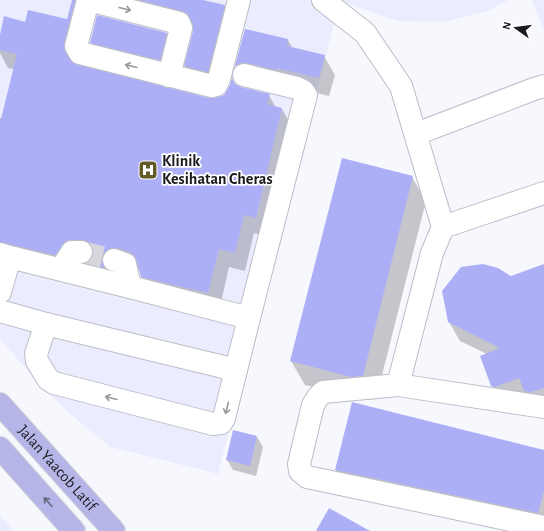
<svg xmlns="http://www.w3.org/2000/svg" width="544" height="531" viewBox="0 0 544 531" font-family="'Alegreya Sans',sans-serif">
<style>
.built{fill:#ebedff}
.shadow{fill:#0003}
.building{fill:#acaff6}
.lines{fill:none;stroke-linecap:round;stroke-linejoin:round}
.minor-tunnel{stroke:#d6d6dc;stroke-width:22;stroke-dasharray:22 11;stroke-linecap:butt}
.minor-casing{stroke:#bcbdc7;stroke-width:24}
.major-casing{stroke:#d6d6d6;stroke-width:24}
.minor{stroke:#fff;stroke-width:22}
.major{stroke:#b5b6e7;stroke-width:22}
.oneway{stroke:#98989a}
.oneway2{stroke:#686882}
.labels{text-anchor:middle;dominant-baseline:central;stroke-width:3.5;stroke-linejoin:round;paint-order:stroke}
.poi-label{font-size:16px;font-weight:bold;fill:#1a1a1e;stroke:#fff;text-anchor:start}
.street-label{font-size:16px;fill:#1a1a1e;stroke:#fff}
</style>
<rect width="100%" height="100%" fill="#f7f7fe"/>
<g class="built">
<polygon points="0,0 508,0 488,11 443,22 397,21 340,1 218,474 110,447 75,418 42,387 0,339"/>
<polygon points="532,0 544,0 544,31"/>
<polygon points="0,515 13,531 0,531"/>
</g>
<g class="shadow">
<polygon points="73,0 198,0 224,6 235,25 218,90 196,85 185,66 194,29 107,7 98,8 74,62 74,65 209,99 215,99 225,95 234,84 240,88 269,95 276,108 282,109 292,127 266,236 254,233 245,271 229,267 219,311 152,295 141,276 140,270 130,266 98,281 87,263 94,258 0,257 0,118 2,118 14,69 8,68 0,53 0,39 26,23 68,20"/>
<polygon points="245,30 288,40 293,49 324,56 335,75 329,96 287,86 247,84 236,66"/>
<polygon points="166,34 177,52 170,78 102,61 91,42"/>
<polygon points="412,177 426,201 376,399 366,400 305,385 291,361"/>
<polygon points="544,265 544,410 503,405 492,386 487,354 460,341 449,322 511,277"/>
<polygon points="257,437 263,447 256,476 233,470 227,460"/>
<polygon points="544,451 544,531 350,494 336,470"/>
</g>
<g class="building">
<polygon points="72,0 75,0 64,43 65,52 73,63 209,98 215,98 224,95 230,85 232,78 235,84 241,87 270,94 267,104 282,108 256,218 244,215 235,253 219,249 208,293 141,277 137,261 135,256 129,252 118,248 111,248 106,251 102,256 102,262 104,268 86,263 92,259 93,252 92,246 88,241 81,240 72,240 66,241 55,255 0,242 0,123 17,54 0,50 0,35 4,16 25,22 28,10 67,19"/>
<polygon points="140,0 203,0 225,5 208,72 184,66 193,31 193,23 187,14 182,11"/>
<polygon points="97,15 167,33 160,60 90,43"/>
<polygon points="245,29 288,39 287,46 325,55 319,78 276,68 276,70 247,63 240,63 235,66"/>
<polygon points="342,158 413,176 363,376 351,377 290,361"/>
<polygon points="483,264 498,268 511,276 544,264 544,388 531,392 524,391 519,378 495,387 491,386 480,356 500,348 448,322 442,291 461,267"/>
<polygon points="352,402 544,450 544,491 538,513 335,470"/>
<polygon points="233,430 257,436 250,466 226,460"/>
<polygon points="329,508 370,531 316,531"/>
</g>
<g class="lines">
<polyline class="minor-tunnel" points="81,252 114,260"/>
<g class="minor-casing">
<g id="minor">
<polyline points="323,0 365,33 401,86 443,227 432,253 398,385"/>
<polyline points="244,75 297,88 303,91 306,95 249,318"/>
<polyline points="169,76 181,28 179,23 93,1 87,4 76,46 80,53 212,86 216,85 219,79 239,0"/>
<polyline points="416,134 534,89 544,86"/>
<polyline points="443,227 544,193"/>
<polyline points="0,254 10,257 130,287 249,318 236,370 46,324 0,311"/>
<polyline points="114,260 125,264 130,287"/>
<polyline points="61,269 72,252 81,252"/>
<polyline points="0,292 10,257"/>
<polyline points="46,324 36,354 37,361 48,379 54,383 213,424 221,423 224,418 236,370"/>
<polyline points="544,407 398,385 323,392 318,397 313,405 299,464 300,471 307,477 544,527"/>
</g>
</g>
<g class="major-casing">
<g id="major">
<path id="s1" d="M0,404L114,531"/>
<polyline points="0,448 74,531"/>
</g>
</g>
<use href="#minor" class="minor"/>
<use href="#major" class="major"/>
</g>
<defs><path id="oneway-shaft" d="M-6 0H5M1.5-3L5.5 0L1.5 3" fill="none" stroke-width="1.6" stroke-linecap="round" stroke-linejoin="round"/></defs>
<g class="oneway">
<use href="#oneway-shaft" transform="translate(125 9) rotate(14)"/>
<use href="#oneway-shaft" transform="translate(131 66) rotate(-166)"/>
<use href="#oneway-shaft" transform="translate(111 398) rotate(-165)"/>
<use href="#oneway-shaft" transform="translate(227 408) rotate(104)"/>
</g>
<use class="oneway2" href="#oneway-shaft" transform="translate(48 502) rotate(-132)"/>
<defs>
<g id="hospital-square" transform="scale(1)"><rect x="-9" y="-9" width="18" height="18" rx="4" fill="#625b28" stroke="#fff"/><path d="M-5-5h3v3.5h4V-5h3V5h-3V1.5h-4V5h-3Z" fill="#fff"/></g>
</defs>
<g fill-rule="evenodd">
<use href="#hospital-square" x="148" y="170"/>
</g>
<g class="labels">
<g class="poi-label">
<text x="162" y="161">Klinik<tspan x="162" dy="18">Kesihatan Cheras</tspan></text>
</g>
<g class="street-label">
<text stroke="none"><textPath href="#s1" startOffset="86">Jalan Yaacob Latif</textPath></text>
</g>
</g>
<g transform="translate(516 28) rotate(284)" stroke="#ffffff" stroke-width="3" paint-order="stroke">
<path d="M0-3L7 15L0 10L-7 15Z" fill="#1a1a1e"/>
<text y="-6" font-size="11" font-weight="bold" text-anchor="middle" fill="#1a1a1e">N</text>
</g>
</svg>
